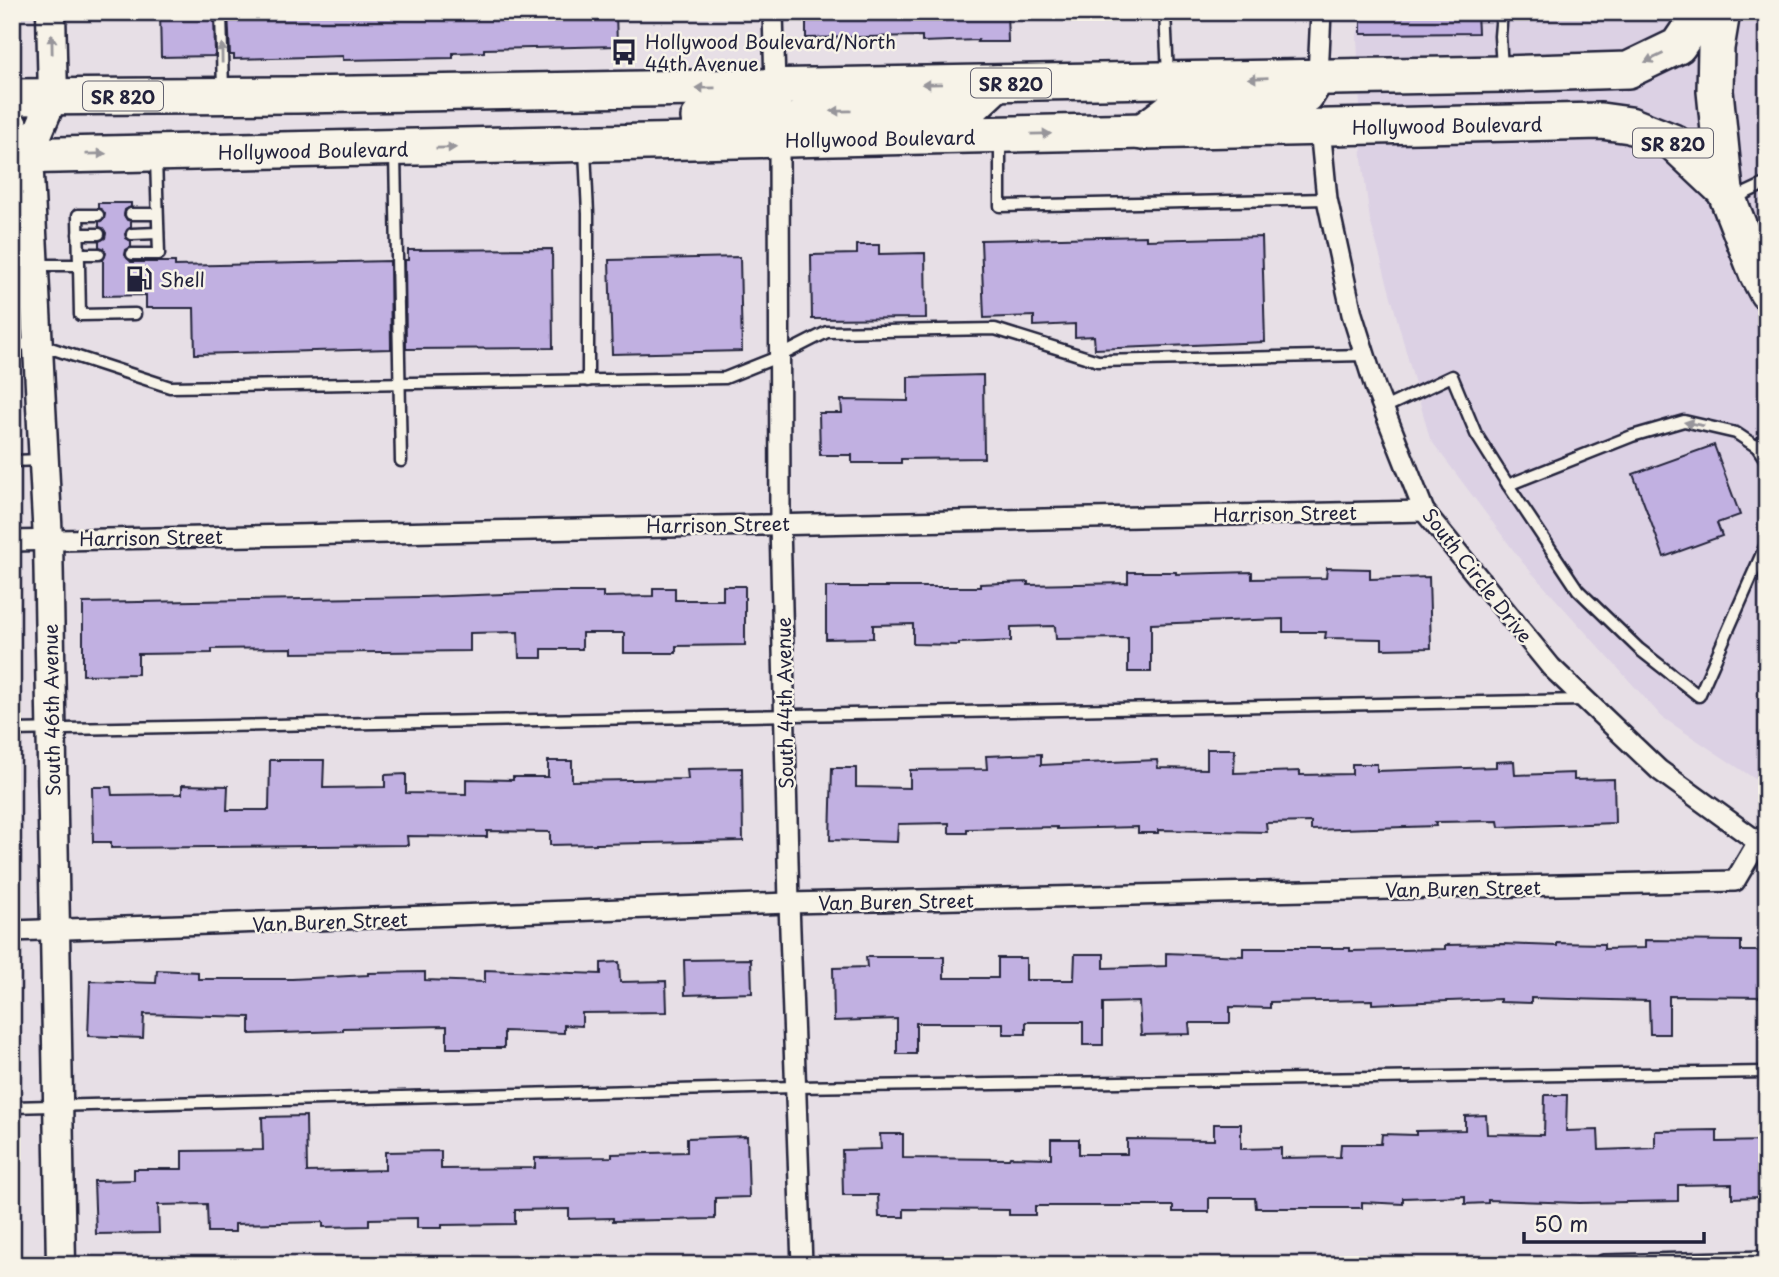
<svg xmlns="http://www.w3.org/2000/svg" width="1779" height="1277" viewBox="0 0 1779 1277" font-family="'Playpen Sans',sans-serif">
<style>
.built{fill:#dcd1e4}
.building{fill:#c1b0e1;stroke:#22223b;stroke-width:2}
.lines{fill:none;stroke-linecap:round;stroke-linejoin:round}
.lane-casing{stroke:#22223b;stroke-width:15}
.street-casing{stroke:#22223b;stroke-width:24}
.secondary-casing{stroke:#22223b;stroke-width:33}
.highway-casing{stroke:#22223b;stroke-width:40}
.lane{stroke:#f7f3e8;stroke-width:10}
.street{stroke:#f7f3e8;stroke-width:19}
.secondary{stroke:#f7f3e8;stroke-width:28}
.highway{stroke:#f7f3e8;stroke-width:35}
.oneway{fill:#97959a}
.labels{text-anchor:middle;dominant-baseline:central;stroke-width:5;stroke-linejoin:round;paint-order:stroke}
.shield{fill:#f7f3e8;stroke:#62616f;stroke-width:2}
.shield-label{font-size:18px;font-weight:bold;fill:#22223b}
.poi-label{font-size:19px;fill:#22223b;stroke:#f7f3e8;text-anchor:start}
.street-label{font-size:19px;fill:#22223b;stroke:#f7f3e8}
</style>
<rect width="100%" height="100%" fill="#e7dfe6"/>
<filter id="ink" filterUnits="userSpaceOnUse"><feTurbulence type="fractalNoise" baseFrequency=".0143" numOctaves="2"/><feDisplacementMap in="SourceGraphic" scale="14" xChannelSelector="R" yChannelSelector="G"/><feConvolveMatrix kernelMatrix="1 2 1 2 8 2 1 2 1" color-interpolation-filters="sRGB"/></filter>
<g filter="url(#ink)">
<polygon class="built" points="1361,12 1767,12 1767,787 1662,717 1523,563 1430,439 1370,220 1362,159 1357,35"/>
<g class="building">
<polygon points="160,12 214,12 215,56 161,57"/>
<polygon points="228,12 616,12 617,46 484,49 484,52 453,53 453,58 343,60 343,56 234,59 234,55 230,55"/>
<polygon points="806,12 1007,12 1008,42 977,42 978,40 922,42 922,36 806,38"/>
<polygon points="1361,12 1477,12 1478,33 1361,34"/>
<polygon points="98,203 131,203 131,207 125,210 124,215 127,220 131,221 131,227 125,234 126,238 131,241 131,247 126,250 125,255 131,262 175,262 175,266 390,261 391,349 195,354 194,308 146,308 146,295 103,296 103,260 106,253 103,248 99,247 99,241 105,238 106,233 103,228 99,227 99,222 104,219 105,214 98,208"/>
<polygon points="1146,236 1146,240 1262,237 1265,342 1095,349 1094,336 1075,337 1075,324 1034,326 1034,316 984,318 981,240"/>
<polygon points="857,245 879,245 879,254 925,253 926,318 812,319 811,255 857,254"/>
<polygon points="552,249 553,348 406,349 405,260 408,260 408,250"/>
<polygon points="740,257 742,351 612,354 609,260"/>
<polygon points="983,375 984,458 901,459 901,463 852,463 852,455 820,455 819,413 842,413 841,400 908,401 908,377"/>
<polygon points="1714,445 1740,515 1717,523 1722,536 1664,557 1633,474"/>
<polygon points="1327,568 1370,569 1370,579 1429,577 1431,648 1382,649 1382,639 1325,638 1326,632 1283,632 1283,619 1151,624 1151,672 1128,672 1128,638 1056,639 1055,626 1011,627 1011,641 959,643 959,645 913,644 913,624 873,625 873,638 826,639 826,587 980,587 980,584 1028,582 1028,585 1128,583 1128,572 1176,572 1176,574 1252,572 1252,579 1326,578"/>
<polygon points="723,586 745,586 745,645 676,646 676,653 624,653 624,633 582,633 582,649 542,649 542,658 519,658 518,632 470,633 470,651 292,653 292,648 212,649 212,653 138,654 138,674 83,675 83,603 422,597 556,592 603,592 603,597 653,596 653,588 675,588 675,600 723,600"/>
<polygon points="1207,749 1235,749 1234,773 1300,771 1300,775 1352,774 1352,764 1377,764 1377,771 1496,767 1496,762 1514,761 1515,775 1574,773 1574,780 1614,779 1615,823 1499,827 1498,821 1435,822 1436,826 1311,830 1311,822 1266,823 1267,832 1158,830 1158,833 1138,833 1138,827 1057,829 1057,827 967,829 967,833 949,833 949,823 898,824 897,842 830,840 832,768 856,768 856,787 910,788 910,770 987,769 986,756 1041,754 1041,765 1157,760 1158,768 1207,769"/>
<polygon points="270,760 324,760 323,788 385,787 385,775 406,774 406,793 466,794 466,779 513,780 513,777 548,777 548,761 572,761 572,781 688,779 687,769 742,768 743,841 550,845 550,832 487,831 487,837 407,836 408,845 111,848 111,842 93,842 92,787 111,787 112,795 182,794 182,785 228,786 227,810 269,810"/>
<polygon points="1645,940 1741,941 1741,951 1767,951 1767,997 1669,996 1669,1034 1650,1034 1649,1001 1531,998 1531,1003 1500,1002 1500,999 1372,1004 1372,1000 1270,1002 1270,1008 1230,1007 1230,1023 1189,1023 1190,1034 1141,1035 1139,1002 1103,1003 1103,1045 1083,1045 1083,1022 1026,1022 1026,1034 1003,1034 1003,1023 916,1023 916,1054 897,1054 897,1019 834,1021 833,968 867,967 866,957 944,957 944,978 998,978 998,958 1026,958 1026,980 1074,980 1075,954 1104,954 1104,968 1166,966 1166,953 1243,956 1243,948 1350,948 1350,951 1445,949 1445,945 1502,944 1557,946 1557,943 1604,944 1604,949 1645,948"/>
<polygon points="751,959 752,993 685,995 684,960"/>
<polygon points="619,962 620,982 666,981 667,1012 582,1013 582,1026 564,1025 564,1033 504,1031 504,1048 447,1048 447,1026 343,1028 343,1031 250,1034 250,1017 212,1016 144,1014 143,1038 88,1036 90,981 156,983 157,970 198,972 198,979 292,979 368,975 368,973 425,972 425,980 485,982 485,970 601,974 601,963"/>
<polygon points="1545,1095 1567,1095 1566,1131 1598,1130 1599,1150 1655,1148 1655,1131 1717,1130 1717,1142 1767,1141 1767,1186 1759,1187 1759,1197 1732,1198 1732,1184 1678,1185 1678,1201 1580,1203 1488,1200 1488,1203 1465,1204 1465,1196 1403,1198 1403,1204 1362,1202 1362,1208 1256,1208 1255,1198 1209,1198 1209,1212 1173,1212 1173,1206 1035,1206 1035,1215 1009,1215 1009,1210 904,1209 904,1217 879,1217 878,1195 843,1195 842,1150 881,1149 880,1134 903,1134 903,1158 1009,1159 1010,1157 1051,1158 1051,1139 1079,1139 1079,1154 1127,1154 1127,1139 1214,1140 1214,1124 1241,1124 1241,1149 1281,1148 1281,1158 1340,1157 1341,1144 1381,1144 1382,1134 1416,1135 1416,1131 1465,1130 1465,1116 1486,1115 1487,1134 1544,1135"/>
<polygon points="306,1116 307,1172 385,1170 385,1152 441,1151 441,1169 535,1168 535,1158 612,1157 612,1154 687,1152 687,1138 747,1136 749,1197 715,1198 715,1219 613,1221 613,1218 569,1219 569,1209 515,1210 515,1224 442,1225 442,1228 417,1228 417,1218 369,1219 369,1226 323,1227 323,1222 235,1224 235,1232 208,1232 207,1204 158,1205 159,1233 96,1234 94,1181 134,1180 134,1169 182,1169 182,1151 263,1150 262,1117"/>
</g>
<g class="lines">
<g class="lane-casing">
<g id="lane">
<polyline points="221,12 223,91"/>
<polyline points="1165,12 1168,75"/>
<polyline points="1502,12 1500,36 1502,68"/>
<polyline points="1000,141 1000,206 1327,199"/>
<polyline points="585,150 588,214 588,381"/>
<polyline points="395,154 401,461"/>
<polyline points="1735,198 1767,183"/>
<polyline points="131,214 157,214"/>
<polyline points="78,234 99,234"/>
<polyline points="132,234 158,233"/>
<polyline points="79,254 99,254"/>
<polyline points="132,254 159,254 156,159"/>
<polyline points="38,265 79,265 80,315 135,314"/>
<polyline points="79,265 78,215 98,215"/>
<polyline points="12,345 38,344 170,387 725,378 780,356 827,332 995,329 1098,361 1365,355"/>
<polyline points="1384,408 1452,376 1476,434 1508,485"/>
<polyline points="1757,447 1767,437"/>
<polyline points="12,461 43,460"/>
<polyline points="1767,462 1757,447 1736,433 1684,421 1632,436 1508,485 1578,590 1639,649 1699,696 1767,542"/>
<polyline points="12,730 1584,700"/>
<polyline points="12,1107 795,1087 1767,1072"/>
</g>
</g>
<g class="street-casing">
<g id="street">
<polyline points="773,12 775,86"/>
<polyline points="1318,76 1321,12"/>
<polyline points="1320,128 1327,199 1352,314 1375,387 1424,511 1551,667 1659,770 1758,842 1767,845"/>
<polyline points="779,140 780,523 789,903 802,1265"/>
<polyline points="12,541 1424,511"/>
<polyline points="12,931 789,903 1735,881 1758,842"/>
<polyline points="1604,1265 1767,1261"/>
</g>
</g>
<g class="secondary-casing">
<g id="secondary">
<polyline points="12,123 28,156 48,540 61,1265"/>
<polyline points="28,156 53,97 51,12"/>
</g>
</g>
<g class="highway-casing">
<g id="highway">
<polyline points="1722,12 1716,48 1715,91 1725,191 1757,273 1767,292"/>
<polyline points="12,97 297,95 1503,74 1628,70 1678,46 1701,12"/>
<path d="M699,118C731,117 750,121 774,98L775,86"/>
<polyline points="1142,132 1178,105 1287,102 1306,95 1318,76"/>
<path d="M779,140C789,123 802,117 820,111L969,109L997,83"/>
<polyline points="12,156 1601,121 1630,125 1673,142 1725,191"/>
</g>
</g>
<use href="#lane" class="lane"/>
<use href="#street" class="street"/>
<use href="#secondary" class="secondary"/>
<use href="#highway" class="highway"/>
</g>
<defs><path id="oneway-solid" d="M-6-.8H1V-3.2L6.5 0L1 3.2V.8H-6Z" transform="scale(1.75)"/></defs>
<g class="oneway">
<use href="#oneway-solid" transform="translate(52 44) rotate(-91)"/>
<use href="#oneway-solid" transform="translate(222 53) rotate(-91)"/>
<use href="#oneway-solid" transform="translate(1654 58) rotate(155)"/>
<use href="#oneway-solid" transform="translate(1258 78) rotate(178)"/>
<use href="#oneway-solid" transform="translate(932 84) rotate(179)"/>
<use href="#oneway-solid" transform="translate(705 88) rotate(179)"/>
<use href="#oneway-solid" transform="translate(841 111) rotate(179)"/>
<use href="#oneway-solid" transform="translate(1041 134) rotate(-1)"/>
<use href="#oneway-solid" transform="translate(446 148) rotate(-1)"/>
<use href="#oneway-solid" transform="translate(96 154) rotate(-1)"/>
<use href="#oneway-solid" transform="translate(1694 424) rotate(-170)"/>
</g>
</g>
<defs>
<g id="bus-bare" transform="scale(2.1)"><path d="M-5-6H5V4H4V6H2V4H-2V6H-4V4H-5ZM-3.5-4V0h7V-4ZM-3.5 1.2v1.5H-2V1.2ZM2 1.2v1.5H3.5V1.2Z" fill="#22223b" stroke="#f7f3e8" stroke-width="2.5" paint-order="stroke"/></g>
<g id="fuel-bare" transform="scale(2.1)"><path d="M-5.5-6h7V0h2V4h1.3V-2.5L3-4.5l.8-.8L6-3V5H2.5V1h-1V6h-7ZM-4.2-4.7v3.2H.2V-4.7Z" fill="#22223b" stroke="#f7f3e8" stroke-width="2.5" paint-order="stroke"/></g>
</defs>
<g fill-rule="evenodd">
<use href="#bus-bare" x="624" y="52"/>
<use href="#fuel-bare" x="139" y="279"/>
</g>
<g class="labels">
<g class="shield">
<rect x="971" y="68.5" width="80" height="29" rx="5"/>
<rect x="83" y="81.5" width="80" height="29" rx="5"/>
<rect x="1633" y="128.5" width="80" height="29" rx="5"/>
</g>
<g class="shield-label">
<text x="1011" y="83">SR 820</text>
<text x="123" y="96">SR 820</text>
<text x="1673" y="143">SR 820</text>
</g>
<g class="poi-label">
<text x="645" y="41">Hollywood Boulevard/North<tspan x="645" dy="22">44th Avenue</tspan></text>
<text x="160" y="279">Shell</text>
</g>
<g class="street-label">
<text transform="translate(1447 125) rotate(-1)">Hollywood Boulevard</text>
<text transform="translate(880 138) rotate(-1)">Hollywood Boulevard</text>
<text transform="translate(313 150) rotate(-1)">Hollywood Boulevard</text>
<text transform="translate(1285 513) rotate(-1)">Harrison Street</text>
<text transform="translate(718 524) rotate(-1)">Harrison Street</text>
<text transform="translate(151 537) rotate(-1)">Harrison Street</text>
<text transform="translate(1478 575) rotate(52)">South Circle Drive</text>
<text transform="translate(784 703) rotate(-91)">South 44th Avenue</text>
<text transform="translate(51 710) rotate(-91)">South 46th Avenue</text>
<text transform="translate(1463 888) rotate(-1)">Van Buren Street</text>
<text transform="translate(896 901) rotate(-1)">Van Buren Street</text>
<text transform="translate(330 921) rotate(-2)">Van Buren Street</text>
</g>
</g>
<rect width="1779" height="1277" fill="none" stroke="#f7f3e8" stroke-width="42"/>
<rect x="21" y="21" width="1737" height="1235" fill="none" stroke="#22223b" stroke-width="2.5" filter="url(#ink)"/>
<path d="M1524 1232v10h180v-10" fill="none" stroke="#22223b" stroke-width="3.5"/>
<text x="1534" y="1232" font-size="21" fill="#22223b" stroke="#f7f3e8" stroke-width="5" paint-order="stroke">50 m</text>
</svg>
